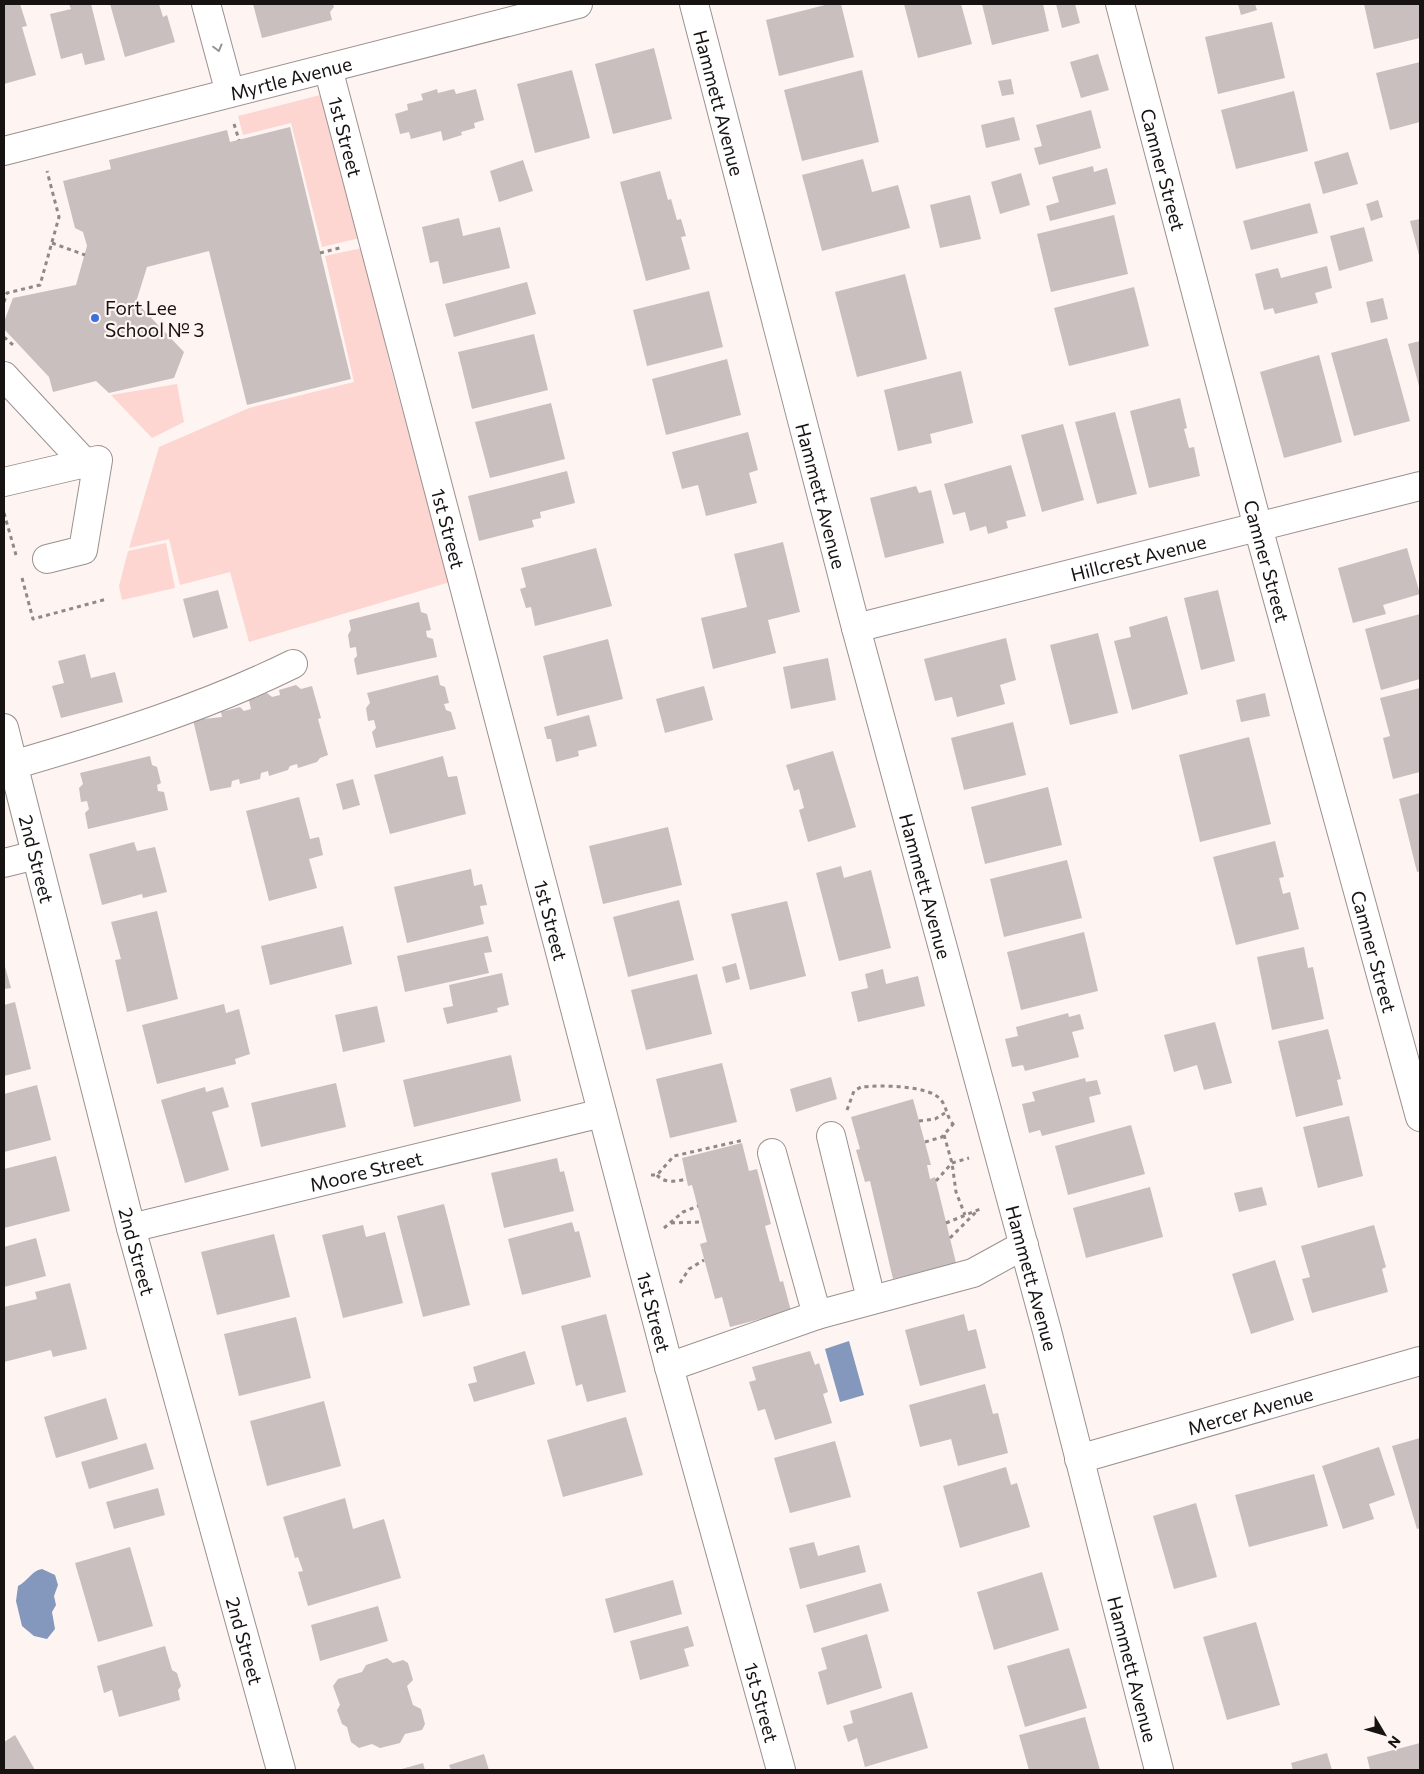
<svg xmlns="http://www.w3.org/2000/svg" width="1424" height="1774" viewBox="0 0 1424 1774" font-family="Commissioner,sans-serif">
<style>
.green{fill:#fdd6d1}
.water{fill:#8497bc}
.building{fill:#c9bfbe}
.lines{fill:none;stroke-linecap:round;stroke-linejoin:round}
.minor-casing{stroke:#9a918f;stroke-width:30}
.path{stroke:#908988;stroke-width:3;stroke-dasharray:4 4;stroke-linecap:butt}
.minor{stroke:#fff;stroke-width:28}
.oneway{stroke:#969594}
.poi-dot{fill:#3c70e0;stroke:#fef4f2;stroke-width:2}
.labels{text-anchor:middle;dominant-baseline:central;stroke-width:4.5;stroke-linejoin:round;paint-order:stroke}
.street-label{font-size:19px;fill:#161312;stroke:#fef4f2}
.poi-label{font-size:19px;fill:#161312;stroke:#fef4f2;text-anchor:start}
</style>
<rect width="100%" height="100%" fill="#fef4f2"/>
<g class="green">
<polygon points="324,94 360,238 322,247 291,123 243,135 238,116"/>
<polygon points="362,248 391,369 450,582 249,642 230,572 180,585 169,539 129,548 159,447 249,408 354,382 325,256"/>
<polygon points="177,384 184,422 152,438 111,395"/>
<polygon points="166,543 175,588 122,600 119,586 128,551"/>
</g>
<g class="water">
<polygon points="849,1341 864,1395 840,1402 825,1349"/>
<path d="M42,1569L55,1575L58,1585L54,1596L56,1605L52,1612L55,1629L47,1639L34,1636L22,1626L16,1601L18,1586C28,1581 31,1571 42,1569Z"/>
</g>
<g class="building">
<polygon points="4,4 20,4 27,26 22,27 36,75 4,84"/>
<polygon points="69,4 91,4 105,60 85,65 82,53 61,59 50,14 71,9"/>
<polygon points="110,4 159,4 163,17 167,15 175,42 125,57"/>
<polygon points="253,4 333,4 334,7 330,12 332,20 262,38"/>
<polygon points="829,4 841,4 854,57 779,76 766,20"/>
<polygon points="904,4 961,4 972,44 918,58"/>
<polygon points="982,4 1043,4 1049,31 992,45"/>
<polygon points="1056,4 1075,4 1080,23 1062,28"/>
<polygon points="1238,4 1255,4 1257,10 1241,15"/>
<polygon points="1364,4 1420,4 1420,38 1374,49"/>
<polygon points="1272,22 1285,78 1218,94 1205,37"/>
<polygon points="654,48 672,119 613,134 595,64"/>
<polygon points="1098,54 1109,90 1081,98 1070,62"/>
<polygon points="1420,62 1420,122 1390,130 1376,73"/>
<polygon points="572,70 590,138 535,153 517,84"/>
<polygon points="862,70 879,142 802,161 784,90"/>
<polygon points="1011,79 1014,94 1002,96 998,81"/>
<polygon points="437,89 438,93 454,89 456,94 476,89 484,120 474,123 475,128 461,132 462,135 443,141 441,131 411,139 409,132 400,134 395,114 408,110 407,104 423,100 421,94"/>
<polygon points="1294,91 1308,151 1236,169 1221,110"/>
<polygon points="1091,110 1101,148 1039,165 1034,148 1042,146 1036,125"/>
<polygon points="1014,117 1020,140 986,148 981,125"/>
<polygon points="290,127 351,379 247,405 209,251 147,267 136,302 184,352 174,378 109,393 96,381 53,392 49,377 4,329 4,322 13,298 76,285 87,246 83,232 75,228 63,181 111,169 109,160 227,130 230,142"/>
<polygon points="1348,152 1358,184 1323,194 1314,162"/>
<polygon points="863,159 872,192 898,185 910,228 822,251 802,175"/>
<polygon points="523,160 533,191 499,202 490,171"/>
<polygon points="1093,166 1094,172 1107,168 1116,204 1050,221 1046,206 1059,202 1052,177"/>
<polygon points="660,171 668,200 671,199 677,220 681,219 686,236 681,237 690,269 646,281 620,182"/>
<polygon points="1021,173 1030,205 1000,214 991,182"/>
<polygon points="970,195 981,239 940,248 930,205"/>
<polygon points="1378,200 1383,217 1371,221 1366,204"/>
<polygon points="1310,203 1318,233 1251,250 1243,221"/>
<polygon points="1114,215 1128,274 1051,292 1037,234"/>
<polygon points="459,218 463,236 500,227 510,268 443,284 438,261 430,263 422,227"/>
<polygon points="1420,219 1420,259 1410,221"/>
<polygon points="1364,227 1373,261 1339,271 1330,236"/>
<polygon points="1327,266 1332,288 1315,293 1318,303 1275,314 1273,308 1264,310 1255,274 1278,268 1281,278"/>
<polygon points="905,274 927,359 857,377 835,292"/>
<polygon points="527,282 536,314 454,337 445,304"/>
<polygon points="1134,287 1149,346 1069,366 1054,308"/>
<polygon points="709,291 723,347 647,366 633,310"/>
<polygon points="1383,298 1388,319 1371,323 1366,302"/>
<polygon points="534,334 548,390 472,409 458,352"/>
<polygon points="1387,338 1410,421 1354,436 1331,353"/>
<polygon points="1420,341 1420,390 1408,344"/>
<polygon points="1319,355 1342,442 1284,458 1260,372"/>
<polygon points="727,359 741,415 666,435 652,379"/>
<polygon points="961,371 973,423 930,434 932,443 898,451 884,390"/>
<polygon points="1180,398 1187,428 1184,429 1189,448 1194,447 1200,476 1149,488 1130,411"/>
<polygon points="551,403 565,459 490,478 475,422"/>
<polygon points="1115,412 1137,494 1097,504 1075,422"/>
<polygon points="1063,424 1084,500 1042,512 1021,435"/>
<polygon points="748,432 758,470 749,473 757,503 706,516 698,485 682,489 672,452"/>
<polygon points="1011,465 1026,516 1006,521 1008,528 988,534 986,526 970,531 965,512 953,515 944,484"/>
<polygon points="567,471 575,503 540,512 541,518 532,520 534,527 479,541 468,496"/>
<polygon points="916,486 919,493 931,490 944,543 885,558 870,498"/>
<polygon points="783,542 800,612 768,620 776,653 713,669 701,618 747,607 734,554"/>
<polygon points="596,548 612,606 535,626 531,607 526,608 520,589 526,587 521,568"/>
<polygon points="1407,548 1420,594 1383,605 1386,614 1353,623 1338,568"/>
<polygon points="218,590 228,628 193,638 183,599"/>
<polygon points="1218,590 1235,661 1201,670 1184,598"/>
<polygon points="419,602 421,612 427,614 431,630 426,631 427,637 433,639 437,657 357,675 354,659 357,656 356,647 350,648 348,635 351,630 349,620"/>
<polygon points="1420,614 1420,679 1381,690 1365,629"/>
<polygon points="1167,616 1188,694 1132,710 1114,641 1131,637 1129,627"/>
<polygon points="1098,633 1118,713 1070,725 1050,645"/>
<polygon points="1006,638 1016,680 1000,685 1005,704 957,717 952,697 935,701 924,659"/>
<polygon points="608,639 623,699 557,716 543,656"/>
<polygon points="85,654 91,678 115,672 123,702 61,718 52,686 64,683 58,661"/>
<polygon points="828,658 836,700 791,709 783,667"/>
<polygon points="438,675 440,685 445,687 449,703 444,704 446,710 451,712 456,729 376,748 372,732 376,728 374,720 368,721 366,708 370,703 367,693"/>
<polygon points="296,685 301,689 312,686 321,718 318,719 328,755 320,758 317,762 298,768 297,764 290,766 288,770 269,776 268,771 261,773 260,779 240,784 239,779 232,781 231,787 210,791 193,720 222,717 221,712 240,707 244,711 251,709 248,697 267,693 272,697 280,695 279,690"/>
<polygon points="704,686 713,720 665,733 656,699"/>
<polygon points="1420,688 1420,772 1393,779 1383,738 1390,736 1380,698"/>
<polygon points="1265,693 1270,716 1241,722 1236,700"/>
<polygon points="589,715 597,746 578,751 579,756 556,762 551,739 547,739 544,727"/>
<polygon points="1013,722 1026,775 964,790 951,738"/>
<polygon points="1249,737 1271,824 1200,842 1179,755"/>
<polygon points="833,751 856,827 808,842 799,810 804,808 799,789 794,791 786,765"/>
<polygon points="150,756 152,765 157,767 161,783 157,785 158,791 164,792 168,810 88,829 85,813 89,809 87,801 81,802 79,788 83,784 80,773"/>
<polygon points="443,756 448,777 457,776 466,814 390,834 374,775"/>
<polygon points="353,779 360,805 343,810 336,784"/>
<polygon points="1048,787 1062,845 985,864 971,807"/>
<polygon points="1420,793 1420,871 1417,872 1399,799"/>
<polygon points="299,797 310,839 319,837 323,855 309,859 317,888 269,901 246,811"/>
<polygon points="668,827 682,885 603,904 589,846"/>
<polygon points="1275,841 1284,877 1279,878 1283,894 1290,892 1299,929 1236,945 1213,857"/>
<polygon points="134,842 137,851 155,847 167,892 143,898 142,894 102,905 89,854"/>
<polygon points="1067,860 1082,918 1004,937 990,879"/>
<polygon points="841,866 844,878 871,870 891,948 839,961 816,873"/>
<polygon points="471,869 474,886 482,884 487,905 480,906 484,924 407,943 394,887"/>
<polygon points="679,900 694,960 628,977 613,917"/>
<polygon points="787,901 806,976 750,990 731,914"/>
<polygon points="157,911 178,999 127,1012 115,960 121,959 111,922"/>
<polygon points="343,926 352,964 270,985 261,946"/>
<polygon points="1084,932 1098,991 1021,1010 1007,952"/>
<polygon points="488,936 492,952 484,953 489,973 405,992 397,956"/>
<polygon points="1304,947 1308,968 1313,967 1324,1019 1272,1030 1257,957"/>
<polygon points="4,963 11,988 4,989"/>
<polygon points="736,963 740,979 726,983 722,967"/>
<polygon points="883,969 886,984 918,976 925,1006 858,1022 851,992 868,988 865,974"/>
<polygon points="502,973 509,1005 497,1008 498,1012 447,1024 443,1008 453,1006 449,985"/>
<polygon points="697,974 712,1034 646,1050 631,990"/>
<polygon points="15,1002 31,1069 4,1076 4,1005"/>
<polygon points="224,1004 226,1013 239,1009 250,1054 235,1059 236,1064 157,1084 142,1025"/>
<polygon points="377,1006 385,1042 343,1052 335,1015"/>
<polygon points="1068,1013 1069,1017 1080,1014 1084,1029 1072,1032 1079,1057 1025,1071 1023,1065 1012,1067 1005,1039 1018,1036 1016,1027"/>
<polygon points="1215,1022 1232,1083 1204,1090 1197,1065 1174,1072 1164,1035"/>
<polygon points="1328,1029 1341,1079 1337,1080 1343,1105 1296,1117 1278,1041"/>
<polygon points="511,1055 521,1101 414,1127 403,1080"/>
<polygon points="722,1063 737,1122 670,1138 656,1079"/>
<polygon points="831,1077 837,1099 796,1112 790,1089"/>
<polygon points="1085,1078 1086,1082 1097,1080 1101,1094 1089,1097 1095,1122 1042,1136 1040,1130 1029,1133 1022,1104 1035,1101 1032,1092"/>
<polygon points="336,1083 346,1127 261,1147 251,1103"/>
<polygon points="37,1085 51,1140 4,1152 4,1094"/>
<polygon points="205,1087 206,1092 223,1087 229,1107 212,1112 229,1170 185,1183 161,1100"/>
<polygon points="913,1099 931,1165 927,1165 930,1179 935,1177 956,1263 893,1279 870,1181 865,1182 856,1150 860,1149 851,1117"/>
<polygon points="1349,1116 1363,1176 1318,1188 1303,1127"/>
<polygon points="1131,1125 1145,1174 1068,1195 1055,1146"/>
<polygon points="742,1143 749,1171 757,1169 771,1224 765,1226 780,1282 783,1281 791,1311 730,1327 722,1297 715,1299 700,1244 707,1242 692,1185 688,1186 682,1158"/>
<polygon points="56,1156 70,1211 4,1228 4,1169"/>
<polygon points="557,1158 560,1172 564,1171 574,1211 504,1228 491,1173"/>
<polygon points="1150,1187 1163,1237 1086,1258 1073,1208"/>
<polygon points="1262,1187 1267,1205 1239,1212 1234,1193"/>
<polygon points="444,1204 470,1305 423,1317 397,1216"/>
<polygon points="572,1222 575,1232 579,1231 591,1277 522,1295 508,1239"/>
<polygon points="363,1225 366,1237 385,1232 403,1303 343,1318 322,1235"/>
<polygon points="1374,1225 1386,1267 1382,1269 1388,1292 1312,1313 1302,1279 1310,1277 1301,1246"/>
<polygon points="274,1234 290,1297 217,1315 201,1252"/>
<polygon points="36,1238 46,1276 4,1287 4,1247"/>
<polygon points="1275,1260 1294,1320 1251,1334 1232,1274"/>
<polygon points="70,1283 87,1349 53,1357 51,1350 4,1362 4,1307 37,1299 35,1292"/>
<polygon points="606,1314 626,1392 587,1402 582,1384 576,1386 561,1326"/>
<polygon points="964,1314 968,1331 976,1329 986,1368 920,1386 905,1330"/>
<polygon points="296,1317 311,1378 239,1396 224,1334"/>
<polygon points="525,1351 535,1384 474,1402 468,1384 477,1382 473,1367"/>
<polygon points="810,1351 815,1365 819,1363 828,1392 823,1394 832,1423 775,1440 765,1409 758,1411 749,1382 756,1380 752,1367"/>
<polygon points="985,1384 993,1414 998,1413 1008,1453 958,1466 951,1439 920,1447 909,1405"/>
<polygon points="106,1398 118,1439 56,1458 44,1417"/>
<polygon points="324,1401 341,1466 267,1486 250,1421"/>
<polygon points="626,1417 643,1475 563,1497 547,1440"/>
<polygon points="1420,1438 1420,1528 1417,1529 1392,1446"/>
<polygon points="835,1441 851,1497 790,1513 774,1458"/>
<polygon points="146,1443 154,1469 89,1489 81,1462"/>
<polygon points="1379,1447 1395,1495 1369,1504 1374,1519 1343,1529 1322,1466"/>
<polygon points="1006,1467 1011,1485 1017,1483 1030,1527 960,1548 943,1486"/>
<polygon points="1314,1474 1328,1526 1249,1547 1235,1495"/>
<polygon points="158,1488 165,1515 114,1529 106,1502"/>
<polygon points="345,1498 353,1529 384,1519 401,1578 308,1606 298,1572 303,1571 298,1557 295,1558 283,1517"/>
<polygon points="1196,1503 1217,1577 1174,1589 1153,1516"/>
<polygon points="814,1542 818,1556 859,1545 866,1572 800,1589 789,1548"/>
<polygon points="130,1547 153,1626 98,1642 75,1563"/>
<polygon points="1042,1572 1059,1630 994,1650 977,1592"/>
<polygon points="673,1580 682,1614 614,1633 605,1599"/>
<polygon points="881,1583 889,1611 814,1633 806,1605"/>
<polygon points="378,1606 388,1641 320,1661 311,1625"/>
<polygon points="1256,1622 1280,1705 1227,1720 1203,1637"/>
<polygon points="688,1626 694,1646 684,1649 689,1666 640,1680 630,1641"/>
<polygon points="867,1634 882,1688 827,1705 818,1672 827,1669 821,1648"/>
<polygon points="165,1646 172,1670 177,1673 181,1686 178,1690 180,1700 119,1717 112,1690 104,1693 97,1666"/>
<polygon points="1069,1648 1087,1708 1025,1727 1007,1666"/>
<polygon points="387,1658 393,1663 403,1660 408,1663 413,1680 407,1686 413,1705 421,1709 425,1724 422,1730 405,1734 400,1743 380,1748 372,1744 359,1748 351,1742 347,1727 342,1724 337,1710 340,1705 333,1686 338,1679 362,1672 366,1665"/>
<polygon points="912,1692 928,1748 865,1767 857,1738 848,1742 843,1726 853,1723 850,1711"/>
<polygon points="1085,1717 1100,1770 1029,1770 1019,1735"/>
<polygon points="15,1735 35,1770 4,1770 4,1742"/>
<polygon points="1420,1743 1420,1770 1370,1770 1367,1757"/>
<polygon points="1327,1753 1332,1770 1293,1770 1291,1763"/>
<polygon points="484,1754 489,1770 451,1770 449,1765"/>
<polygon points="423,1763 425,1770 398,1770"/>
</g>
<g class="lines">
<g class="minor-casing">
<g id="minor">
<polyline points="206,4 230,93"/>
<path id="s1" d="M694,4L856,628L1047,1331L1159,1770"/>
<path id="s2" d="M1120,4L1258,527L1420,1117"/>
<path id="s3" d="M328,68L669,1367L781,1770"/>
<path id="s4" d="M4,151L578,4"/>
<polyline points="4,376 85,463"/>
<polyline points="4,482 98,460 83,550 47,559"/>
<path id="s5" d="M856,628L1420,486"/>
<path id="s6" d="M4,728L131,1228L281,1770"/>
<path d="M13,765C109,737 204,708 293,664"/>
<polyline points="4,863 36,855"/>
<polyline points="831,1136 871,1299"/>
<polyline points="772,1153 817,1315"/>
<path id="s7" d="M131,1228L602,1113"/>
<polyline points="669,1367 817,1315 973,1273 1024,1245"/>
<path id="s8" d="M1079,1459L1420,1361"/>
</g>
</g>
<g class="path">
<polyline points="234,124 239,140"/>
<polyline points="52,243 85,255"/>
<polyline points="320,253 343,247"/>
<polyline points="4,302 7,293 40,285 59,217 47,171"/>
<polyline points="4,337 13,345"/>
<polyline points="4,513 16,555"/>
<polyline points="22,578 33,619 107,599"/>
<path d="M847,1110L854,1091L861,1087C879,1085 930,1085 941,1100C947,1107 946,1116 953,1124"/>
<polyline points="919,1121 935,1119 945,1113"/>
<polyline points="944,1135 952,1163 956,1192 965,1215"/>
<polyline points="925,1142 942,1137 954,1123"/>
<polyline points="651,1175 657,1175 674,1156 744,1140"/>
<path d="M657,1175C664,1184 677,1181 687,1179"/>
<polyline points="936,1181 952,1163 969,1158"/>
<polyline points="671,1223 702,1222"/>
<polyline points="946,1223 983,1208"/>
<polyline points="664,1228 683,1212 698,1206"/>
<polyline points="950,1238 976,1212"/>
<polyline points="680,1283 689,1269 704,1260"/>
</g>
<use href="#minor" class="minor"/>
</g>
<defs><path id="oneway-chevron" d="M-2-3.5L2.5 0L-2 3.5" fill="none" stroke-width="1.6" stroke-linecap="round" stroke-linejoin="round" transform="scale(1.25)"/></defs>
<use class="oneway" href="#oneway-chevron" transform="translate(218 48) rotate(75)"/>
<circle class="poi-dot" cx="95" cy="318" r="5"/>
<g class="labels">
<g class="street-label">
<text stroke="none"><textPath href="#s4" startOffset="296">Myrtle Avenue</textPath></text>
<text stroke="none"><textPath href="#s1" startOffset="102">Hammett Avenue</textPath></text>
<text stroke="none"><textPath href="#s3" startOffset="71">1st Street</textPath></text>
<text stroke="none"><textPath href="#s2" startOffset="171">Camner Street</textPath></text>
<text stroke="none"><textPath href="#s1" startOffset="508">Hammett Avenue</textPath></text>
<text stroke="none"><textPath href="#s3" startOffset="476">1st Street</textPath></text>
<text stroke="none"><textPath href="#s5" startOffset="291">Hillcrest Avenue</textPath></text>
<text stroke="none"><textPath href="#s2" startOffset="576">Camner Street</textPath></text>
<text stroke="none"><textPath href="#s6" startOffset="135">2nd Street</textPath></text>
<text stroke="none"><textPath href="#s1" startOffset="912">Hammett Avenue</textPath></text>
<text stroke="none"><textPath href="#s3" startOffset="881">1st Street</textPath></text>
<text stroke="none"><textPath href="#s2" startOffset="981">Camner Street</textPath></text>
<text stroke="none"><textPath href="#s7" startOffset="242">Moore Street</textPath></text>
<text stroke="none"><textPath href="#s6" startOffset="540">2nd Street</textPath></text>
<text stroke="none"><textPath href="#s1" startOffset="1318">Hammett Avenue</textPath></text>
<text stroke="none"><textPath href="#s3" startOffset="1286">1st Street</textPath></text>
<text stroke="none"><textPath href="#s8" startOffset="178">Mercer Avenue</textPath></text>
<text stroke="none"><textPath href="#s6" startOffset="944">2nd Street</textPath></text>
<text stroke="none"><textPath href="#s1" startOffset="1722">Hammett Avenue</textPath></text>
<text stroke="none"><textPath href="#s3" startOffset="1691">1st Street</textPath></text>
</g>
<g class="poi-label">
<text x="105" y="307">Fort Lee<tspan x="105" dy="22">School № 3</tspan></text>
</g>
</g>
<rect width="1424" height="1774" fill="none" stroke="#161312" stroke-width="10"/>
<g transform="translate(1384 1734) rotate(128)" stroke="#fef4f2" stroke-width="4" paint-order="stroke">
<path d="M0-4L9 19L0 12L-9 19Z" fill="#161312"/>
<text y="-8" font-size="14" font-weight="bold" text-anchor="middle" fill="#161312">N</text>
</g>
</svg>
